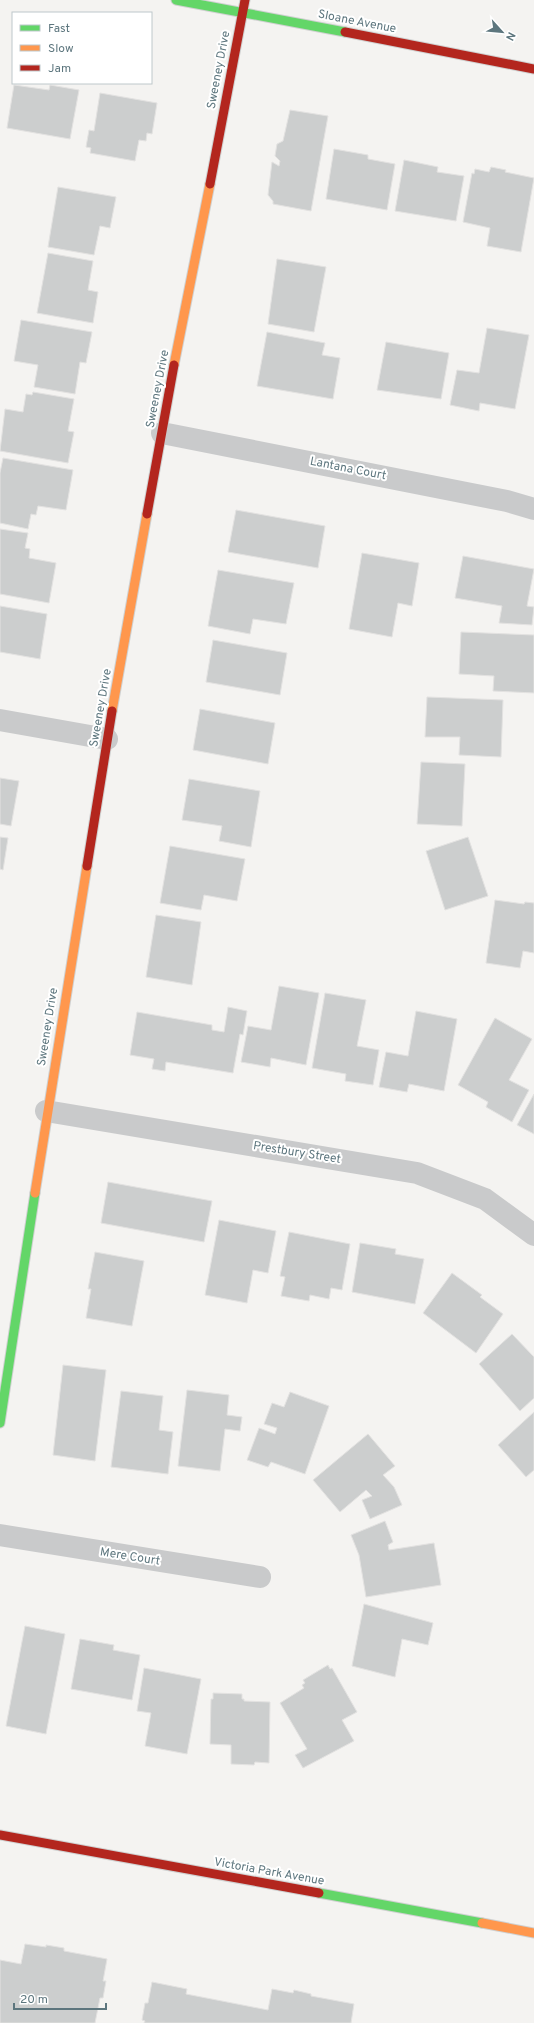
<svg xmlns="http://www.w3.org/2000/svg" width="534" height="2023" viewBox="0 0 534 2023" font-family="Overpass,sans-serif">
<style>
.building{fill:#cccece;stroke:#e3e2e1}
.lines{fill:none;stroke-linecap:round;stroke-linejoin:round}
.fast-casing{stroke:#cfd0d0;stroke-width:11}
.slow-casing{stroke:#cfd0d0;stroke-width:11}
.jam-casing{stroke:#cfd0d0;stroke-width:11}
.street{stroke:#c9cacb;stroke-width:22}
.fast{stroke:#63d668;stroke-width:9}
.slow{stroke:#ff974d;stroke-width:9}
.jam{stroke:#b3261e;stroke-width:9}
.labels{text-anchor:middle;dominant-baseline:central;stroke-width:4;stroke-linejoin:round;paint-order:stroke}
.street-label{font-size:12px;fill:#5d767e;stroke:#fff}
</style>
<rect width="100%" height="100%" fill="#f4f3f1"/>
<g class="building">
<polygon points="14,85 49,90 50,85 79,90 70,139 7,128"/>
<polygon points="100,93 157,103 152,134 147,133 146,141 139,140 135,161 90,153 91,148 86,147 89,130 94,131"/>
<polygon points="290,110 328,116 311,211 273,204 273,201 268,195 272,162 279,166 280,161 275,156 277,144 283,141"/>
<polygon points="334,149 368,155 368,159 395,164 387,210 326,199"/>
<polygon points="404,160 438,167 437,172 464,176 456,221 395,211"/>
<polygon points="491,167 506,170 505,172 534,178 521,252 487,246 490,228 463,222 472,173 474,174 475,169 489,172"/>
<polygon points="58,187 116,197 110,228 100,226 94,255 48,247"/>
<polygon points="48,253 93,261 88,290 98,292 93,323 37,313"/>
<polygon points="277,259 326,267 314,332 268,324"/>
<polygon points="21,320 92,332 86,363 80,362 75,394 34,387 38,365 14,361"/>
<polygon points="487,328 529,335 515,409 480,403 479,411 450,405 457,370 479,373"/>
<polygon points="267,332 325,343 322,355 340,358 333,399 257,386"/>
<polygon points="386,342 449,353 441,399 377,390"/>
<polygon points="33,392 74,399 68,431 74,432 68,463 0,451 5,409 23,412 26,394 32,395"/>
<polygon points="3,458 73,470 66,510 38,506 36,515 31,514 28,529 0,523 0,473"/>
<polygon points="236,510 325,526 318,568 228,552"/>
<polygon points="0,529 28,533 25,548 30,549 29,558 56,563 49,603 0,594"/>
<polygon points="362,553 419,563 412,606 398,603 392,637 349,629"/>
<polygon points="463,556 534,569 527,606 534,607 532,625 499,623 502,606 455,598"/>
<polygon points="218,570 294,583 286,624 253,619 250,634 208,626"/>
<polygon points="0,606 47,614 40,659 0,652"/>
<polygon points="461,632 534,635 534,693 493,691 494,676 459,674"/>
<polygon points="213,640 287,653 280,695 206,682"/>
<polygon points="427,697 503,700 501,757 459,755 460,737 425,737"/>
<polygon points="200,709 275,723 268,764 193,750"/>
<polygon points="421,762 465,764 462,826 417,824"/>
<polygon points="0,778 19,781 11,826 0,824"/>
<polygon points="189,779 260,791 251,847 219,841 222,826 182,820"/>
<polygon points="0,837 8,838 3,870 0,869"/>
<polygon points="468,837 488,896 445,910 426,851"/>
<polygon points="170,846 245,859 237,901 204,895 201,910 160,903"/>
<polygon points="495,900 524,904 525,902 534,903 534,953 523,951 520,968 486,963"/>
<polygon points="156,915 201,922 192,985 146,977"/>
<polygon points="279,986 319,993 306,1065 271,1058 270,1067 241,1062 248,1026 271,1030"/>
<polygon points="325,993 366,1000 357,1046 379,1050 373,1085 345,1081 346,1074 312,1068"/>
<polygon points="228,1007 247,1011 243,1035 240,1034 233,1073 166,1062 165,1071 152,1069 154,1059 130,1055 137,1012 212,1025 212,1030 224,1032"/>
<polygon points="416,1011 457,1019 444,1091 409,1084 407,1092 379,1087 386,1052 408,1056"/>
<polygon points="495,1018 532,1039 509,1080 529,1090 512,1122 486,1107 488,1102 458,1085"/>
<polygon points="534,1094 534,1134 517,1125"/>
<polygon points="108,1182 212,1201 204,1242 101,1223"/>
<polygon points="219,1220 276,1231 268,1273 253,1270 247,1303 205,1295"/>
<polygon points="289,1232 350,1244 342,1290 331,1288 329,1299 310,1295 309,1301 281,1296 285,1277 280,1276"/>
<polygon points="360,1243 396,1249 395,1254 424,1259 415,1304 352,1292"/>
<polygon points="95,1252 144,1261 132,1326 86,1318 91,1289 88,1289"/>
<polygon points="452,1273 482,1295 480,1297 503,1314 476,1353 423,1313"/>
<polygon points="512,1334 534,1357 534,1398 520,1411 479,1364"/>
<polygon points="63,1365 106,1370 95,1461 53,1455"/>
<polygon points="187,1390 229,1395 227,1415 242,1417 240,1431 225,1429 220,1471 178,1466"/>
<polygon points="121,1391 163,1396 159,1430 173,1432 168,1474 111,1467"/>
<polygon points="290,1392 329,1406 305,1474 271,1462 268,1467 247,1460 259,1428 275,1434 277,1428 264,1424 272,1403 284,1407"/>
<polygon points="534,1412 534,1470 526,1477 498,1445"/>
<polygon points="368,1434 395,1466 383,1475 394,1487 402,1505 370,1519 362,1500 372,1496 366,1490 340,1512 313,1480"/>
<polygon points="385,1521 393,1542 388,1545 389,1550 434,1543 441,1585 366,1597 359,1555 351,1535"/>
<polygon points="364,1604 433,1623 428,1645 402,1639 395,1677 352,1666"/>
<polygon points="25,1626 65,1634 46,1734 6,1726"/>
<polygon points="80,1639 114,1645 113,1650 140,1655 132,1700 71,1689"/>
<polygon points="328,1665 330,1669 332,1668 357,1712 342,1720 354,1741 303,1768 295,1755 307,1749 280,1703 304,1688 302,1685 305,1683 303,1680"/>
<polygon points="144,1668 201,1679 187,1754 145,1746 151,1713 137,1711"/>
<polygon points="213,1693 242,1694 242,1699 244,1699 244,1701 270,1702 269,1763 255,1762 254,1765 231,1764 231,1745 210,1744 211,1699 213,1699"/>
<polygon points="25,1944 46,1947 46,1945 64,1948 64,1951 107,1959 103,1981 106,1981 103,1998 100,1998 95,2023 0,2023 0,1960 21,1964"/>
<polygon points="152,1982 187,1989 186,1994 268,2010 272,1989 293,1993 294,1990 311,1994 311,1996 354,2004 351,2023 144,2023 145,2021 142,2020 145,2003 148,2003"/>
</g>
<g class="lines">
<g class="fast-casing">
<g id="fast">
<polyline points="176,0 345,32"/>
<polyline points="0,1423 35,1193"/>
<polyline points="319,1893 482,1923"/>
</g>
</g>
<g class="slow-casing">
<g id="slow">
<polyline points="174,365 210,184"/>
<polyline points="112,711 147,514"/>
<polyline points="35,1193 87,866"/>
<polyline points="482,1923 534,1933"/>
</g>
</g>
<g class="jam-casing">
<g id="jam">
<polyline points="345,32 534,69"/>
<polyline points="210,184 245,0"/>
<polyline points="147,514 174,365"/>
<polyline points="87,866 112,711"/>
<polyline points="0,1835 319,1893"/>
</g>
</g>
<g class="street">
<polyline points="162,433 507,501 534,509"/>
<polyline points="0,720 107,739"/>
<polyline points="46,1111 417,1173 485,1199 534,1235"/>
<polyline points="0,1535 260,1577"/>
</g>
<use href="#fast" class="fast"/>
<use href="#slow" class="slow"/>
<use href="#jam" class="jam"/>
</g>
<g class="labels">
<g class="street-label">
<text transform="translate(357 22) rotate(11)">Sloane Avenue</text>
<text transform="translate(219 70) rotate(-79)">Sweeney Drive</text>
<text transform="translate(158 389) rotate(-79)">Sweeney Drive</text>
<text transform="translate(348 469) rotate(11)">Lantana Court</text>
<text transform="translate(101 708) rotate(-80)">Sweeney Drive</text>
<text transform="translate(48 1027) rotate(-81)">Sweeney Drive</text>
<text transform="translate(297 1153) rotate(9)">Prestbury Street</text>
<text transform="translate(130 1557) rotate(9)">Mere Court</text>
<text transform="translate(269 1872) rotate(10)">Victoria Park Avenue</text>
</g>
</g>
<rect x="12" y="12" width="140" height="72" fill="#ffffff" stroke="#bec8cb"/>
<rect x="20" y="25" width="20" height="6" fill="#63d668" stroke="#bec8cb"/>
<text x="48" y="32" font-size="12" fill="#5d767e">Fast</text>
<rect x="20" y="45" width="20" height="6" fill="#ff974d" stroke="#bec8cb"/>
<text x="48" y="52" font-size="12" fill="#5d767e">Slow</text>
<rect x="20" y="65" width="20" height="6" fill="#b3261e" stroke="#bec8cb"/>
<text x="48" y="72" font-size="12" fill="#5d767e">Jam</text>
<g transform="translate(502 32) rotate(117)" stroke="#ffffff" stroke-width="3" paint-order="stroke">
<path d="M0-3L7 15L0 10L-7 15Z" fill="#5d767e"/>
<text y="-6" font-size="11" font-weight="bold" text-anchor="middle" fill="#5d767e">N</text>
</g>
<path d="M14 2003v6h92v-6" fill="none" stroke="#5d767e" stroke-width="2"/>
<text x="20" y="2003" font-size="12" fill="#5d767e" stroke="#ffffff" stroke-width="3" paint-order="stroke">20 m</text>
</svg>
